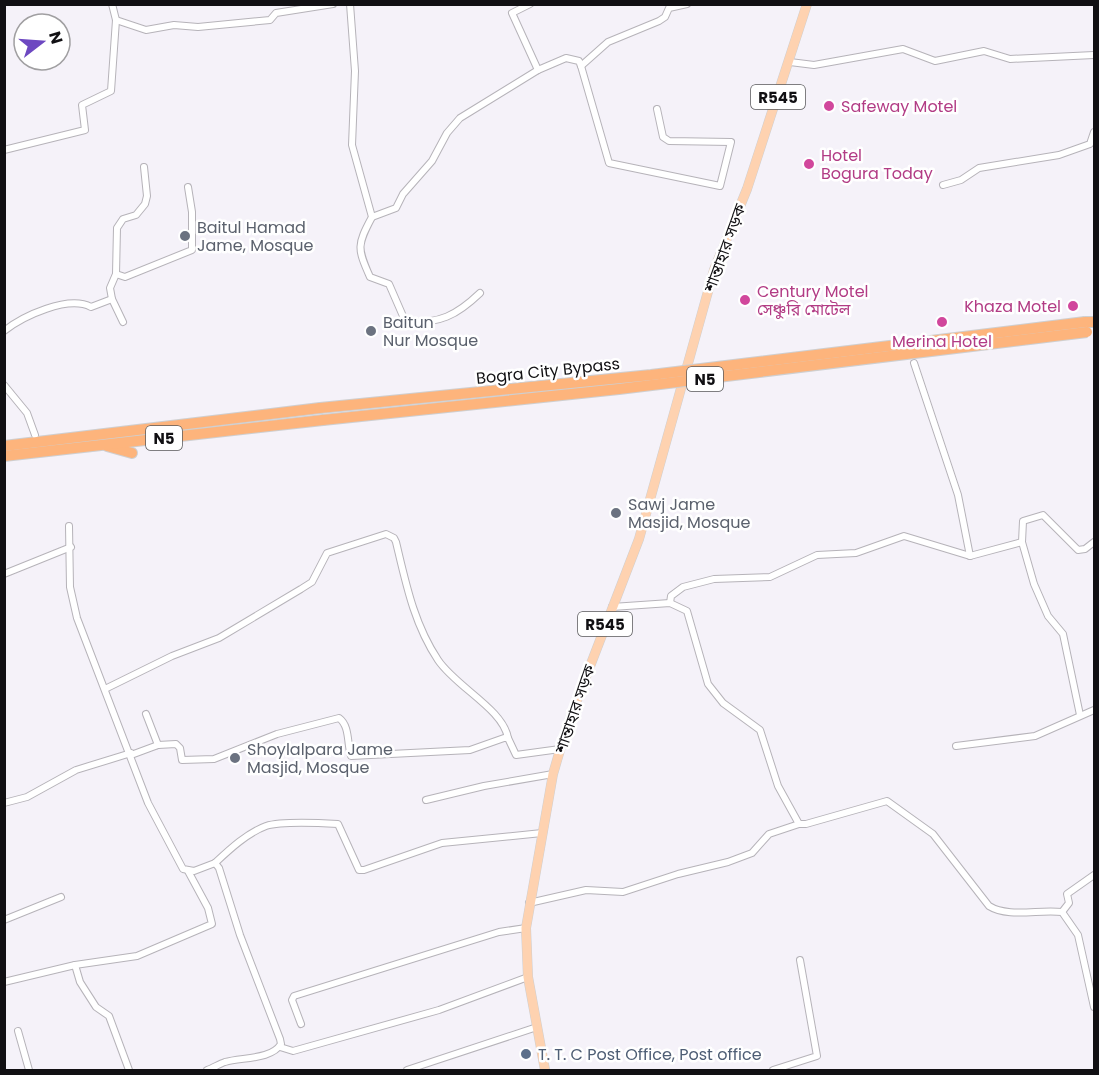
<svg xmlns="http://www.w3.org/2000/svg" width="1099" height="1075" viewBox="0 0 1099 1075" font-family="Poppins,'Noto Sans Bengali',sans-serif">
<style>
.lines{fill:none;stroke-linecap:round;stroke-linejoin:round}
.street-casing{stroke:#b6b3b9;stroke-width:8}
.primary-casing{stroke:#cfcfd0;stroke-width:10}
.highway-casing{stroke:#cfcfd0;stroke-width:12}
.street{stroke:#fff;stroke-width:6}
.primary{stroke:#fed2b0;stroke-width:9}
.highway{stroke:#fdb47c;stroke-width:10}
.highway-bridge-casing{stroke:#cfcfd0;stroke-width:12;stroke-linecap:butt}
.highway-bridge{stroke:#fdb47c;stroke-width:10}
.hotel-dot{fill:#d1479c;stroke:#fff;stroke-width:2}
.worship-dot{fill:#6b7280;stroke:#fff;stroke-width:2}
.service-dot{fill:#5c6f8a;stroke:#fff;stroke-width:2}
.labels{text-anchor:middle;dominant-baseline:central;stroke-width:5;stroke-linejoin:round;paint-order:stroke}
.shield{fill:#fff;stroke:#58585a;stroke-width:1.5}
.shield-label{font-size:15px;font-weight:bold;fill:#111013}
.hotel-label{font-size:16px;fill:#b23c85;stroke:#fff;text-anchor:start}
.worship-label{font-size:16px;fill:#5b616d;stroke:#fff;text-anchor:start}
.street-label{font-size:16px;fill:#111013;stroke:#fff}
.service-label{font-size:16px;fill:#4e5e75;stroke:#fff;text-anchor:start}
</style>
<rect width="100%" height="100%" fill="#f5f2f9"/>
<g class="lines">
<g class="street-casing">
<g id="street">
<path d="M350,4L355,71L352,145L372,217C357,245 357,248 370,277L389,284L406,323C440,323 456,316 480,293"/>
<polyline points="530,4 512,13 538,70"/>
<polyline points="116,20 146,30 174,25 198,27 270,20 276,13 333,4"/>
<polyline points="790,62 814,65 903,49 935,61 984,51 1010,59 1094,55"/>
<polyline points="581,66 608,42 659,21 665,17 669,8 687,4"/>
<polyline points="4,150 85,130 82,105 111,91 116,20 112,4"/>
<polyline points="943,185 961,180 979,168 1059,155 1090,144 1094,132"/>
<polyline points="372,217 396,208 403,194 432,161 447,133 460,118 538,70 566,58 579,61 581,66 609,163 720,186 731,142 669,141 663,137 657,109"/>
<polyline points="116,274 125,277 192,250 192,212 188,187"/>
<polyline points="123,322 112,299 110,288 116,274 117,228 123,219 136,215 145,204 147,196 144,167"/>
<path d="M4,331C23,316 68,295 91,307L112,299"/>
<polyline points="914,363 958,495 970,556"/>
<polyline points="4,385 27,413 35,435"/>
<path d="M69,526L70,587L77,618L148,803L183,869L194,871L215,863L219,868L240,935L280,1039L281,1044C271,1060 242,1057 225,1062C219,1064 213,1068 207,1070"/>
<polyline points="1022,542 1034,584 1048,616 1063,634 1080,715"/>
<polyline points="4,574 71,547"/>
<polyline points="670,603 671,596 683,587 714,579 770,577 817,555 856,553 904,536 970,556 1022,542 1023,521 1043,515 1078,550 1085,549 1094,542"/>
<path d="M612,607L670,603L687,611L708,684L723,703L760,730L778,786L799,824H806L887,801L933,834L989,906C1008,918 1040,909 1062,912L1078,935L1094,1007"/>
<path d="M105,689L172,656L219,638L301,589L312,582L327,553L386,534L394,538L396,542C406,584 414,624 438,660C456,687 503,709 508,738"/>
<polyline points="146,714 158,745"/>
<polyline points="956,746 1035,736 1094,710"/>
<path d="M131,755L158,745L176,744L180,748L182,760L214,759L277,734L339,718C350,726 347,744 351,756L470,750L504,738H508L516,755L560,749"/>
<polyline points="426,800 484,786 553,774"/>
<polyline points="4,803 27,797 76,770 131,753"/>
<path d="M215,863C229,850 247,833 266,826C282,821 320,823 338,824L359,870H364L442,843L542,833"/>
<polyline points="529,903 586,890 623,892 678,874 728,862 752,853 769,834 799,824"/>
<polyline points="1062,912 1069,903 1067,894 1094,875"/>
<polyline points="4,920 61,897"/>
<polyline points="75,965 80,982 96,1007 109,1016 129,1070"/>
<polyline points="4,982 75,965 137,956 212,924 208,908 188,871"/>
<polyline points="301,1024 292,1000 294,996 499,932 526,928"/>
<polyline points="18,1031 29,1070"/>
<polyline points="280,1047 293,1051 439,1010 528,977"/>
<polyline points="407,1070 537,1027"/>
<polyline points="773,1070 817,1056 800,960"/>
</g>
</g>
<g class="primary-casing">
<polyline id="primary" points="545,1070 528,977 526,928 553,774 567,726 639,539 714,270 747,189 807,4"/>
</g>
<g class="highway-casing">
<g id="highway">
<polyline points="1085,322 1094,322"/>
<polyline points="4,446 320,408"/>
<polyline points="107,446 132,453"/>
<polyline points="4,456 323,420"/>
</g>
</g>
<use href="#street" class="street"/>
<use href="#primary" class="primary"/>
<use href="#highway" class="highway"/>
<g class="highway-bridge-casing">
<g id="highway-bridge">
<polyline points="320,408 651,375 1085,322"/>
<polyline points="323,420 619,389 1087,332"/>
</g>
</g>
<use href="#highway-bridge" class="highway-bridge"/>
</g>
<g class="hotel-dot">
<circle cx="829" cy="106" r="6"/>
<circle cx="809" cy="164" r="6"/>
<circle cx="745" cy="300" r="6"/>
<circle cx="1073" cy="306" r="6"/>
<circle cx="942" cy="322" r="6"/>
</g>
<g class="worship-dot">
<circle cx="185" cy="236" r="6"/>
<circle cx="371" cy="331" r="6"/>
<circle cx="616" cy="513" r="6"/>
<circle cx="235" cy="758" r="6"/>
</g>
<circle class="service-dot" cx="526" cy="1054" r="6"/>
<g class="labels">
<g class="shield">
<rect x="751" y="85" width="54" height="24" rx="4.5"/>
<rect x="687" y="367" width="36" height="24" rx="4.5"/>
<rect x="146" y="426" width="36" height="24" rx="4.5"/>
<rect x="578" y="612" width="54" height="24" rx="4.5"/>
</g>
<g class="shield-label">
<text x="778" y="97">R545</text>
<text x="705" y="379">N5</text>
<text x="164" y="438">N5</text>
<text x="605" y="624">R545</text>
</g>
<g class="hotel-label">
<text x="841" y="106">Safeway Motel</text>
<text x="821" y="155">Hotel<tspan x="821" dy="18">Bogura Today</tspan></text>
<text x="757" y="291">Century Motel<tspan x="757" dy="18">সেঞ্চুরি মোটেল</tspan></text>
<text x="1061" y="306" text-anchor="end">Khaza Motel</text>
<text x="942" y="341" text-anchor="middle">Merina Hotel</text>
</g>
<g class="worship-label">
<text x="197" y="227">Baitul Hamad<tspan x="197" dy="18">Jame, Mosque</tspan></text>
<text x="383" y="322">Baitun<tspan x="383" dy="18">Nur Mosque</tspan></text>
<text x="628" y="504">Sawj Jame<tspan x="628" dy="18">Masjid, Mosque</tspan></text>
<text x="247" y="749">Shoylalpara Jame<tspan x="247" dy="18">Masjid, Mosque</tspan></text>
</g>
<g class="street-label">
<text transform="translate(725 248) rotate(-70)">শান্তাহার সড়ক</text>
<text transform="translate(548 371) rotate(-6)">Bogra City Bypass</text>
<text transform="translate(575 709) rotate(-71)">শান্তাহার সড়ক</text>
</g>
<g class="service-label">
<text x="538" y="1054">T. T. C Post Office, Post office</text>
</g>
</g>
<rect width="1099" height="1075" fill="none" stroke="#111013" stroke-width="12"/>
<g transform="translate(42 42) rotate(73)"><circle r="28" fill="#ffffff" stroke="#a09fa1" stroke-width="1.5"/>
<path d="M0-4.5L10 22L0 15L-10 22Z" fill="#6d48c1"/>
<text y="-9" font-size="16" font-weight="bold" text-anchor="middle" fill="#111013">N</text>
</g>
</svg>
